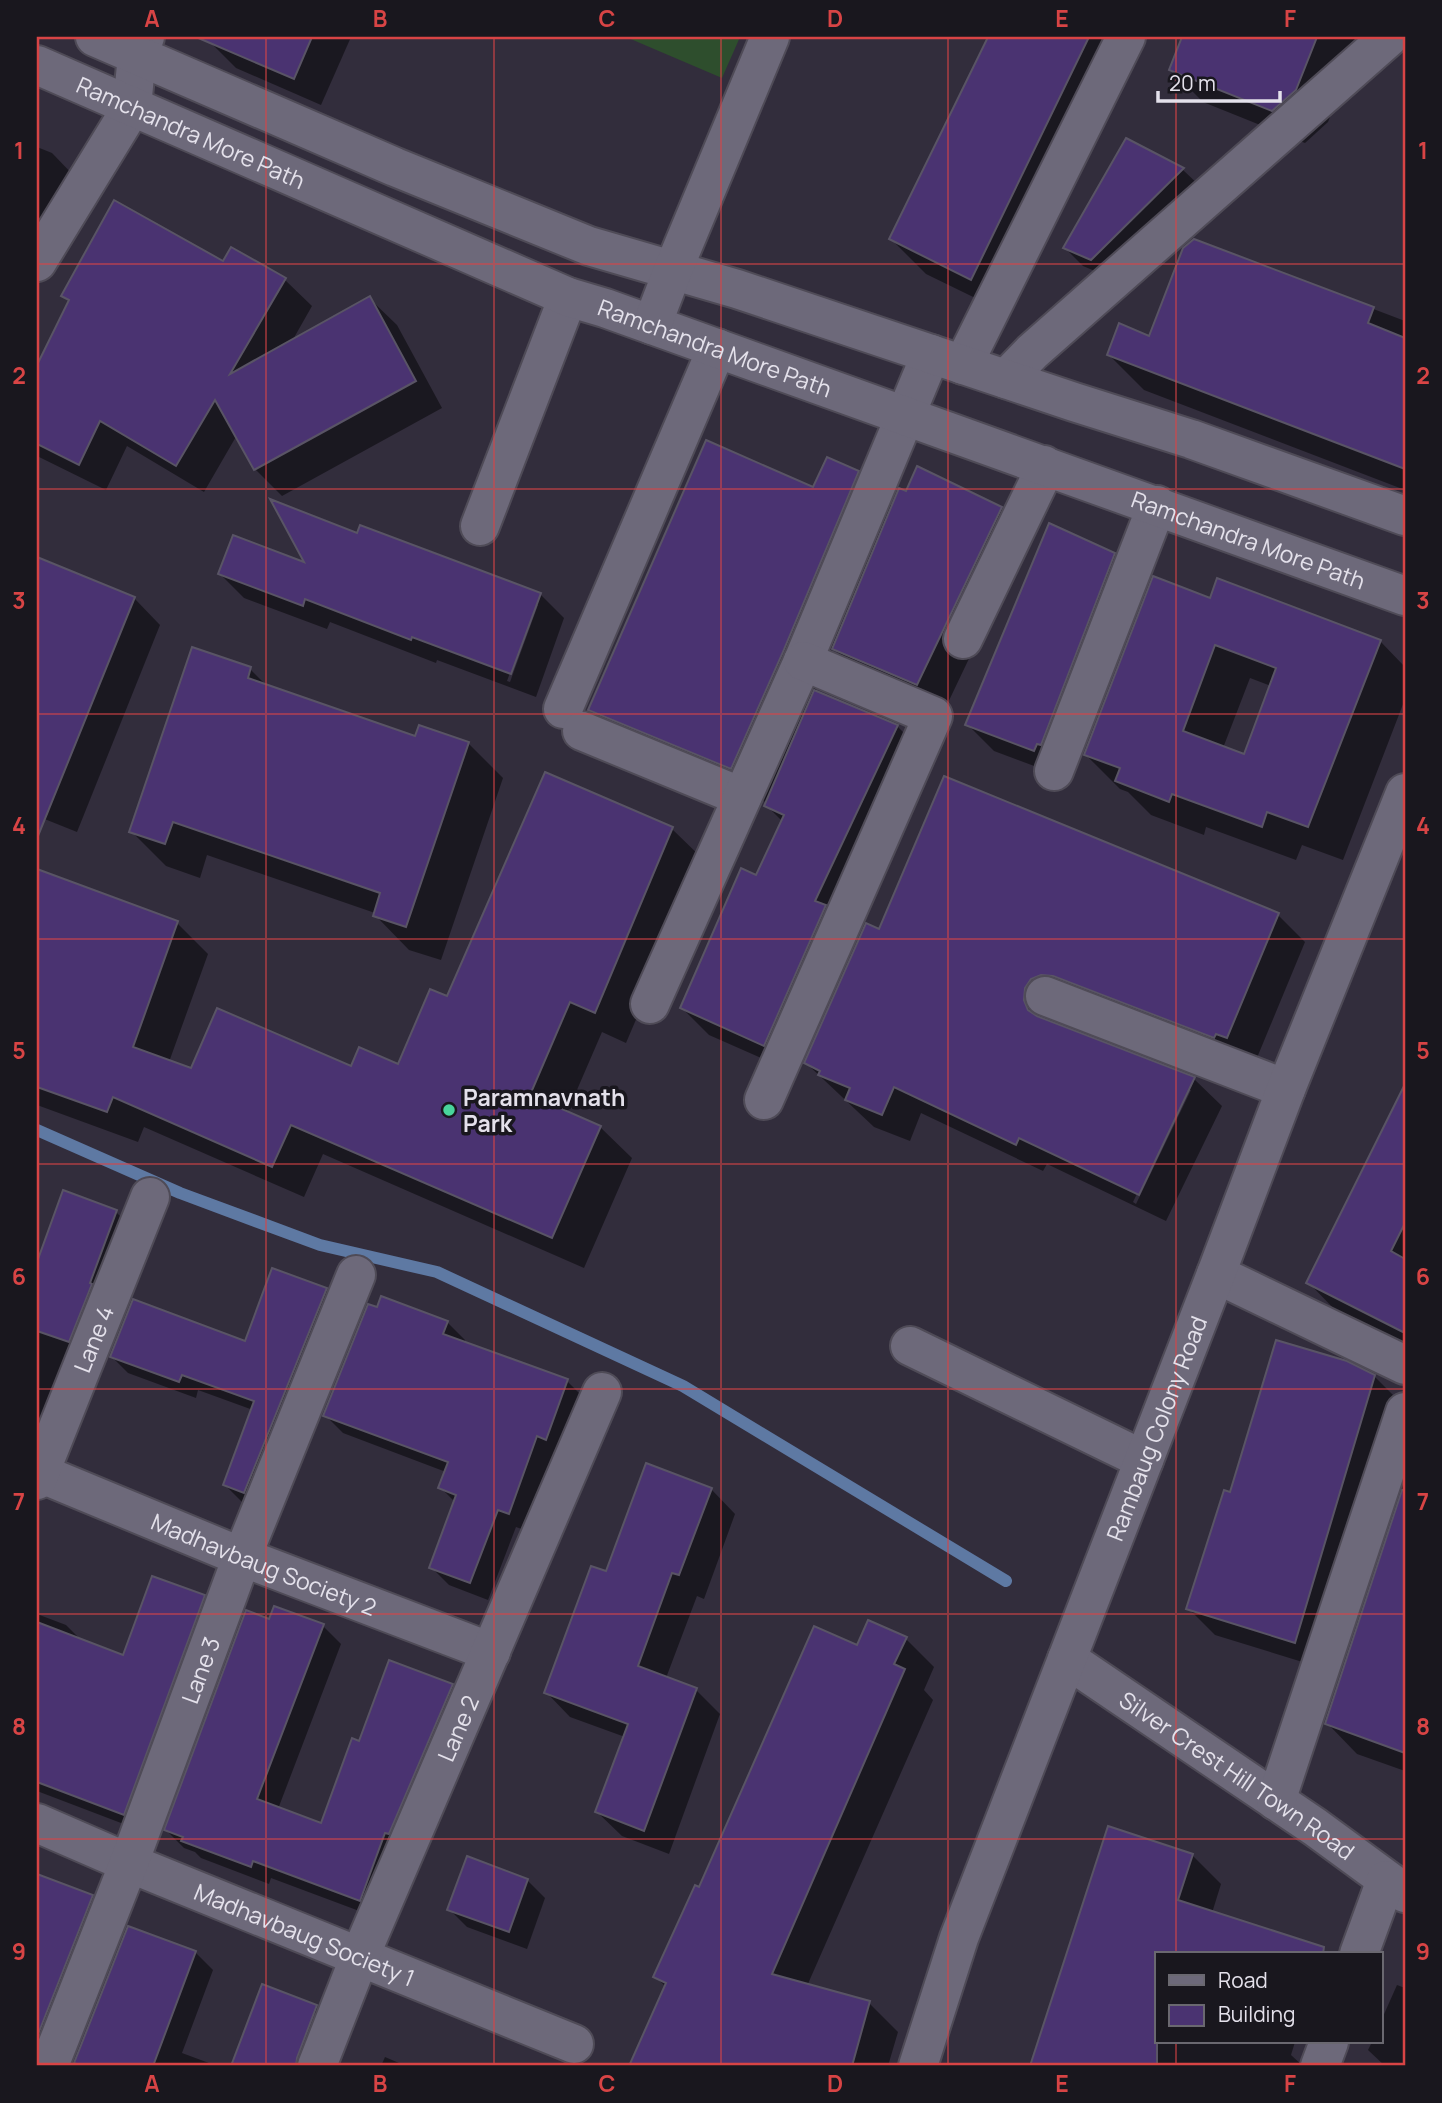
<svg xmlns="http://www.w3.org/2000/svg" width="1442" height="2103" viewBox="0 0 1442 2103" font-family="Manrope,sans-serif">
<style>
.green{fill:#2e4e2d}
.shadow{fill:#0007;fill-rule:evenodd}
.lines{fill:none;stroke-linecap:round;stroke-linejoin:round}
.stream{stroke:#5e79a3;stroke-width:12}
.building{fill:#4a3371;stroke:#595465;stroke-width:2;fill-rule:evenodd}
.minor-casing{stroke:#4f4b57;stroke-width:42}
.tertiary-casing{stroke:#4f4b57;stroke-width:42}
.minor{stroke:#6d697a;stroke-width:38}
.tertiary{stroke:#6d697a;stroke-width:38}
.grid{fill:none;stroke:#d84445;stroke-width:2;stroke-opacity:0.55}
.poi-dot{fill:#49d49c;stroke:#19171e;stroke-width:2.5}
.labels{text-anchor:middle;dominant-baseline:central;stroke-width:7;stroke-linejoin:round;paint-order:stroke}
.street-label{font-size:23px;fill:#e4e1eb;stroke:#19171e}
.poi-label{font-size:23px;font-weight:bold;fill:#e4e1eb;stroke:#19171e;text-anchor:start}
.neatline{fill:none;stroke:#d84445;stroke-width:2.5}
.grid-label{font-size:23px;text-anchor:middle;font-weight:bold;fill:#d84445}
</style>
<rect width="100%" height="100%" fill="#322d3c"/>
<polygon class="green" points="626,37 740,37 722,78"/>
<g class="shadow">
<polygon points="211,37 351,37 321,105 236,68 209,41"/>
<polygon points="990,37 1140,37 1006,313 926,274 891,239"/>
<polygon points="1184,37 1362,37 1328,122 1305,143 1203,102 1171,70"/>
<polygon points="1127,140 1183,170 1201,187 1109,277 1083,266 1065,248"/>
<polygon points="37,147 52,153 78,180 37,275"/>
<polygon points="1194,241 1405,321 1405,490 1144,390 1109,355 1150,338"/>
<polygon points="232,249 285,280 312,306 291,343 370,299 397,325 442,408 282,496 255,469 237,435 204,492 127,446 106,490 37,456 37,369 70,302 63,296 224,263"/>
<polygon points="858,472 893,507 1001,508 1028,535 944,711 860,675 833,648 815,692 897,726 924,753 791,1071 709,1035 682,1008 757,877 783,822 766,805 766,802 624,745 590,710 814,489"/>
<path d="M358,535L540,594L564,618L536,697L437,660L436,663L330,622L327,629L244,598L220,574L308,565ZM535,605H538L510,682L507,681Z"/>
<polygon points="1114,555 1141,581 1061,776 994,751 967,724"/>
<polygon points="37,559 134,598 160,625 77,832 37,816"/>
<path d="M1211,600L1380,641L1405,667V699L1343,860L1302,845L1296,860L1206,827L1204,835L1151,815L1128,792L1120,789L1086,755ZM1250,678L1271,686L1245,756L1223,748Z"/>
<polygon points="250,669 269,688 416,738 468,743 503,778 441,960 409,950 375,915 375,913 207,855 200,878 166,866 131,831"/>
<polygon points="546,774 672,829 704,860 626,1043 602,1032 567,1113 600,1127 632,1158 584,1268 323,1154 304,1197 144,1127 138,1142 37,1105 37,870 177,923 208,954 169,1062 192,1071 351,1069 399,1066 448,998"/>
<path d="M1278,915L1305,942L1254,1065L1052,1015L1051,1024L1194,1079L1222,1106L1166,1221L1047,1164L1043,1171L921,1113L910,1141L874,1127L806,1063L880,932ZM1187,1090H1191L1136,1204L1133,1202Z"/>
<polygon points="1397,1105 1405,1109 1405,1346 1338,1313 1308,1282"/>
<polygon points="64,1192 116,1212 137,1233 50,1432 37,1427 37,1267"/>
<polygon points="326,1290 343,1307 261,1509 242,1502 225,1485 253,1410 198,1390 196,1398 128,1373 112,1357 246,1343"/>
<polygon points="447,1322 465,1340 464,1343 567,1381 585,1399 527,1531 516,1527 488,1600 449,1585 431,1567 455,1502 440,1487 446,1472 343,1433 325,1415"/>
<polygon points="1374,1376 1401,1403 1322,1668 1215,1635 1188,1608 1232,1494"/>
<polygon points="711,1489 735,1514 704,1599 697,1596 666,1678 696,1690 720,1714 669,1854 622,1836 597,1812 625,1737 570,1717 546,1692"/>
<polygon points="1405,1490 1405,1771 1357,1754 1327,1723"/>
<polygon points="204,1597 222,1615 142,1831 37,1791 37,1614 66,1625 82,1641 124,1657"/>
<polygon points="275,1608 323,1626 341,1644 278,1809 322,1825 360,1743 452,1685 470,1703 378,1918 271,1878 269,1884 201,1858 195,1852 184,1848 166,1830"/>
<polygon points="906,1639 934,1667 924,1690 933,1700 807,1986 869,2003 898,2032 888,2066 631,2066 666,1987 655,1976 700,1889 857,1647"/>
<polygon points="1109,1828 1192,1855 1221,1884 1212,1913 1294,1940 1309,1954 1157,1954 1157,2042 1295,2042 1291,2055 1303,2066 1032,2066"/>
<polygon points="37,1878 92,1896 110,1914 37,2059"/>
<polygon points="527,1880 545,1898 527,1949 467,1927 449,1909"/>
<polygon points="129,1928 195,1952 213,1970 182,2053 217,2066 76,2066"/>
<polygon points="1397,1985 1405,1988 1405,2066 1385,2066 1368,2050 1372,2042 1381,2042 1381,2021"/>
<polygon points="263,1987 316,2007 334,2025 318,2066 295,2066 316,2014 312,2014 292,2066 294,2066 233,2066"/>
<polygon points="385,2057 406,2066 381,2066"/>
</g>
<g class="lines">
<polyline class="stream" points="37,1130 180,1193 320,1245 437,1272 683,1386 1006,1581"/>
</g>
<g class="building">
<polygon points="196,37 312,37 294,79"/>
<polygon points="988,37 1089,37 971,280 889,239"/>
<polygon points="1182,37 1317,37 1296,90 1272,111 1169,70"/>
<polygon points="1126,138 1184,168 1091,260 1063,248"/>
<polygon points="114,200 223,261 231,247 286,278 230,374 370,296 416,381 254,470 215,400 176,466 100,421 79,465 37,444 37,365 69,300 61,296"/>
<polygon points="1194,239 1374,307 1368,323 1405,338 1405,469 1107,355 1119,323 1149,336 1183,248"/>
<polygon points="706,440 813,487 827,457 859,471 783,652 731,769 588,710"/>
<polygon points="917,466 1002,507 917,685 832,649 899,488 906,491"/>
<polygon points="270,499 357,533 360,525 541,593 511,674 412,637 411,640 305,599 303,606 218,574 233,535 304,562"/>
<polygon points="1049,523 1115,553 1041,745 1037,744 1034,751 965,725"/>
<polygon points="37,557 135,597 38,836 37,835"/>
<path d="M1153,576L1210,598L1217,578L1381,640L1308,827L1267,812L1262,827L1172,794L1169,802L1115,781L1120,768L1084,755ZM1215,645L1276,668L1244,754L1183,731Z"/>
<polygon points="192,647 251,667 248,678 415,736 419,725 469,742 406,927 373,916 380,893 173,822 165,844 129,832"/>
<polygon points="814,690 898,725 815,901 826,905 764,1046 680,1008 741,868 756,875 784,815 764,806"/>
<polygon points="545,772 673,827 595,1013 570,1002 530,1095 601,1126 552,1238 291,1125 272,1167 113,1097 107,1112 37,1087 37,869 178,921 133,1047 191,1068 217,1008 351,1066 359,1047 398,1064 430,989 447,996"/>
<polygon points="944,776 1279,913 1227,1038 1216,1034 1214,1038 1053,976 1041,975 1031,979 1025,988 1024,1000 1028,1010 1037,1016 1195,1077 1139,1195 1019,1138 1016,1145 894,1087 882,1115 845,1100 850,1088 818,1075 820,1071 804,1063 866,923 879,929"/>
<polygon points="1405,1084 1405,1223 1391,1251 1405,1259 1405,1333 1306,1283"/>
<polygon points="63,1190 117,1210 90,1283 92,1284 69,1342 37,1331 37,1262"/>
<polygon points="272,1268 327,1288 244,1493 223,1485 254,1401 182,1375 179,1382 110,1357 133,1299 245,1341"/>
<polygon points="381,1296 448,1321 443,1334 568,1379 546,1440 537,1436 509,1514 498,1510 470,1583 429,1568 456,1495 438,1488 448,1462 323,1416 368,1304 377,1307"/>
<polygon points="1276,1340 1347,1361 1375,1375 1295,1643 1186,1609 1224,1490 1230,1492"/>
<polygon points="646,1463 712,1488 679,1575 672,1573 638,1666 697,1688 644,1831 595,1812 628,1724 544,1693 591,1566 606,1571"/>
<polygon points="1402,1490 1405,1490 1405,1753 1325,1724"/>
<polygon points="152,1576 205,1595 124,1815 37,1782 37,1622 123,1655"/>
<polygon points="274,1606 324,1624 257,1799 321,1823 352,1738 359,1741 389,1660 453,1684 389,1834 385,1833 360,1901 253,1861 251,1867 181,1841 183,1837 164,1830 246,1610 269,1619"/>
<polygon points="868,1620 907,1637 894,1664 905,1669 772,1974 870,2001 852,2066 629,2066 666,1983 653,1977 695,1885 699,1887 814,1626 857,1645"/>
<polygon points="1108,1826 1193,1854 1178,1900 1324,1947 1323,1954 1157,1954 1157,2066 1030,2066"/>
<polygon points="467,1856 528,1879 509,1932 447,1910"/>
<polygon points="37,1874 93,1895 37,2037"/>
<polygon points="128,1926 196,1951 153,2066 82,2066 74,2063"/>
<polygon points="262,1984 317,2005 297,2058 296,2066 231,2066"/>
</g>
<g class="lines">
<g class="minor-casing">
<g id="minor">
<polyline points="37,262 132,107 137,55 145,37"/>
<polyline points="963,365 1126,37"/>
<polyline points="1006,379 1032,352 1389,37"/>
<polyline points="480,526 568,297"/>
<polyline points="963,639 1038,483 1044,465"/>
<polyline points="563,709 717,348"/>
<polyline points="582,731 742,797"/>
<polyline points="1054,771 1157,505"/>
<polyline points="1045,996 1286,1089"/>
<polyline points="650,1004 803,661 931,354"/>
<polyline points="764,1100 933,716 803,661"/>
<polyline points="1216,1274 1405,1365"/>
<polyline points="910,1346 1144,1460"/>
<path id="s1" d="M37,1472L242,1557L491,1652"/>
<path id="s2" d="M37,1480L150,1197"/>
<path id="s3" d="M1067,1659L1315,1827L1405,1893"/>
<polyline points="1276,1801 1405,1412"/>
<path id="s4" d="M37,1823L129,1863L574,2044"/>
<polyline points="1359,1954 1386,1880"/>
<path id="s5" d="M49,2066L129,1863L242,1557L356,1275"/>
<path id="s6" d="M317,2066L360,1956L602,1392"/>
<polyline points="1320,2066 1329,2042"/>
</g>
</g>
<g class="tertiary-casing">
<g id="tertiary">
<polyline points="95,37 395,167 589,246 737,289 1074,402 1191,439 1405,516"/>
<path id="s7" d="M37,65L568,297L605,308L1405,596"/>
<polyline points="652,325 673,270 770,37"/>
<path id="s8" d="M918,2066L959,1938L1216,1274L1286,1089L1405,793"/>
</g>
</g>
<use href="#minor" class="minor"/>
<use href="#tertiary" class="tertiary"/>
</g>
<path class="grid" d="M266,37V2066M494,37V2066M721,37V2066M948,37V2066M1176,37V1954M37,264H1405M37,489H1405M37,714H1405M37,939H1405M37,1164H1405M37,1389H1405M37,1614H1405M37,1839H1405M1176,2042V2066"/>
<circle class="poi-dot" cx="449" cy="1110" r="7"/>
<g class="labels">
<g class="street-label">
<text stroke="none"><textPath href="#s7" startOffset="168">Ramchandra More Path</textPath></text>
<text stroke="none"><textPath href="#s7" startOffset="735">Ramchandra More Path</textPath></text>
<text stroke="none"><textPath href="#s7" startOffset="1302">Ramchandra More Path</textPath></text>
<text stroke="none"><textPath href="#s2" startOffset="152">Lane 4</textPath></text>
<text stroke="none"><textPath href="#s8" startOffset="681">Rambaug Colony Road</textPath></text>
<text stroke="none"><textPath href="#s1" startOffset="245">Madhavbaug Society 2</textPath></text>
<text stroke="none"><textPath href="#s5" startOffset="424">Lane 3</textPath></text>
<text stroke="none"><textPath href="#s6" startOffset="366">Lane 2</textPath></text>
<text stroke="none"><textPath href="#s3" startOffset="206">Silver Crest Hill Town Road</textPath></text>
<text stroke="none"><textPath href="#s4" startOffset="290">Madhavbaug Society 1</textPath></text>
</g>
<g class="poi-label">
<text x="463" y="1097">Paramnavnath<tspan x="463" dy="26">Park</tspan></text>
</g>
</g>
<rect width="1442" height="2103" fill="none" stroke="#19171e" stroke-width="77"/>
<rect x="1155" y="1952" width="228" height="91" fill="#19171e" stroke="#6a6870" stroke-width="2"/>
<rect x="1169" y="1975" width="35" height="10" fill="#6d697a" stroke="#6a6870" stroke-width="2"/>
<text x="1218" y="1988" font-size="21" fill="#e4e1eb">Road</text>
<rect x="1169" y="2005" width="35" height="21" fill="#4a3371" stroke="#6a6870" stroke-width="2"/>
<text x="1218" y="2022" font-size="21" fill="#e4e1eb">Building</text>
<path d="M1158 91v10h122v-10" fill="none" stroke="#e4e1eb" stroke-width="3.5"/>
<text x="1169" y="91" font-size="21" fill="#e4e1eb" stroke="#19171e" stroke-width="5" paint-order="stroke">20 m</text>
<rect x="38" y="38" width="1366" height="2026" class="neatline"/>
<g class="grid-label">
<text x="152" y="27">A</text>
<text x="380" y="27">B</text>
<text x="607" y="27">C</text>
<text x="835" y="27">D</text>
<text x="1062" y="27">E</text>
<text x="1290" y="27">F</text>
<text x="19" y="159">1</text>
<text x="1423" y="159">1</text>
<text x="19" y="384">2</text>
<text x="1423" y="384">2</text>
<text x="19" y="609">3</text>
<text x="1423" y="609">3</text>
<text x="19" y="834">4</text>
<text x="1423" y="834">4</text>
<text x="19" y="1059">5</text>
<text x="1423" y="1059">5</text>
<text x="19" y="1285">6</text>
<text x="1423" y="1285">6</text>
<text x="19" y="1510">7</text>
<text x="1423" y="1510">7</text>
<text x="19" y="1735">8</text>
<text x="1423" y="1735">8</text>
<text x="19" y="1960">9</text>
<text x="1423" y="1960">9</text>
<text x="152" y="2092">A</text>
<text x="380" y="2092">B</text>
<text x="607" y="2092">C</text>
<text x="835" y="2092">D</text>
<text x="1062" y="2092">E</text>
<text x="1290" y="2092">F</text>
</g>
</svg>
